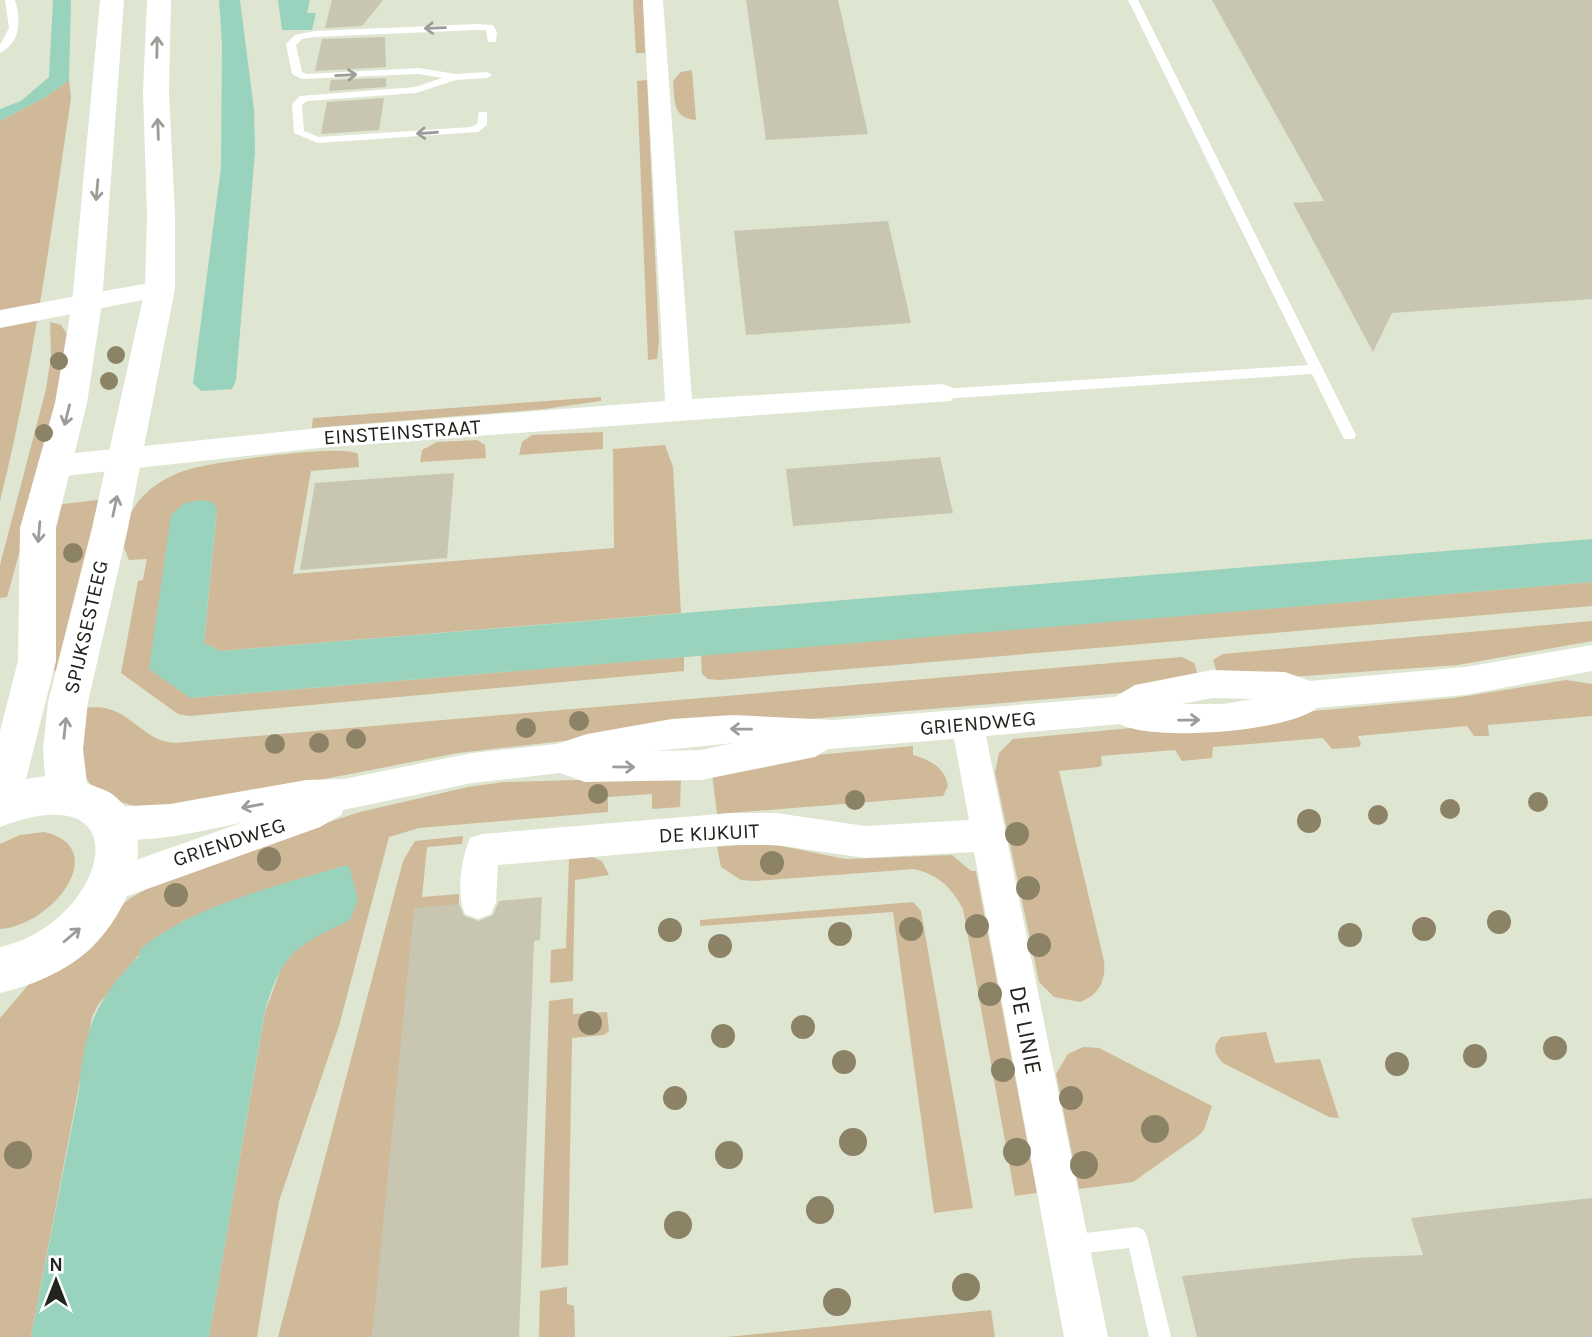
<svg xmlns="http://www.w3.org/2000/svg" width="1592" height="1337" viewBox="0 0 1592 1337" font-family="Karla,sans-serif">
<style>
.green{fill:#cfb999}
.water{fill:#99d3bd}
.building{fill:#c8c5b0}
.lines{fill:none;stroke-linecap:round;stroke-linejoin:round}
.lane{fill:#fff;fill-rule:evenodd}
.street{fill:#fff;fill-rule:evenodd}
.secondary{fill:#fff;fill-rule:evenodd}
.tree{fill:#8c8366}
.oneway{stroke:#9c9d99}
.labels{text-anchor:middle;dominant-baseline:central;stroke-width:6;stroke-linejoin:round;paint-order:stroke}
.street-label{font-size:21px;fill:#22251d;stroke:#fff}
.near-street-label{font-size:24px;fill:#22251d;stroke:#fff}
</style>
<rect width="100%" height="100%" fill="#dee5d0"/>
<g class="green">
<polygon points="633,0 643,0 645,53 636,53"/>
<path d="M692,70L696,120C672,118 675,101 673,81L681,72Z"/>
<path d="M69,80L71,98C51,233 33,369 0,501V121L47,96Z"/>
<polygon points="647,80 659,341 657,359 648,360 637,81"/>
<polygon points="50,322 61,325 70,339 28,522 7,597 0,598 0,565 46,389 51,356"/>
<polygon points="601,397 601,401 544,409 312,428 313,418"/>
<polygon points="603,432 603,449 519,455 522,442 532,435"/>
<polygon points="477,440 485,445 486,458 420,462 422,450 437,442"/>
<path d="M665,445L673,467L681,613L220,651L204,643L217,509L190,698L684,657V671L190,716L178,714L121,673L138,581L143,580L147,559L129,560L120,538C129,514 137,497 159,483C170,476 181,471 194,468C216,462 343,443 358,454L359,467L311,471L293,574L614,548L613,449Z"/>
<polygon points="104,499 65,669 45,672 56,505"/>
<polygon points="1592,582 1592,606 719,680 708,679 702,674 701,655"/>
<polygon points="1592,621 1592,641 1458,665 1290,677 1218,676 1213,660 1223,654"/>
<path d="M1182,657L1194,663L1199,678L1167,681L1121,693L608,736L458,753L166,810C140,810 90,798 81,769C75,752 80,726 79,708C88,708 99,706 108,709C133,715 146,741 174,743Z"/>
<path d="M1566,680L1592,684V716L1488,725L1489,736H1474L1467,726L1358,736L1361,744L1359,747L1332,749L1323,738L1213,747L1212,758L1182,761L1175,750L1101,756L1102,765L1099,767L1059,771L1104,961C1106,981 1099,995 1080,1002L1054,997L1039,982L995,773L999,753L1013,739L1454,698Z"/>
<path d="M913,746V755C930,760 945,767 948,786L943,796L717,814L712,773L794,757Z"/>
<polygon points="681,777 680,807 652,809 652,794 608,797 608,812 419,828 389,837 339,1026 279,1201 257,1337 209,1337 265,1012 282,966 296,949 310,939 344,866 270,888 183,921 137,957 98,1005 92,1017 31,1337 0,1337 0,1018 30,983 129,899 177,871 360,812 468,787 504,782"/>
<path d="M44,832C112,847 54,925 0,929V844L20,835Z"/>
<polygon points="463,836 462,844 427,847 422,897 459,894 459,905 372,1337 278,1337 403,861 415,841"/>
<path d="M753,844L782,846L845,859L952,855L971,871H976L1037,1193L1015,1196L963,909C951,887 939,875 914,869L754,881L741,880L721,867L717,847Z"/>
<polygon points="592,857 602,861 609,875 575,880 573,981 550,983 551,950 566,948 569,859"/>
<polygon points="913,902 921,911 973,1208 934,1213 893,912 700,926 700,920"/>
<polygon points="573,998 573,1014 607,1012 609,1031 604,1035 572,1038 568,1265 541,1268 549,1001"/>
<path d="M1266,1032L1275,1063L1320,1059L1339,1118L1329,1117L1223,1063C1214,1054 1212,1046 1221,1037Z"/>
<polygon points="1083,1047 1099,1048 1212,1106 1204,1130 1198,1136 1133,1182 1079,1189 1056,1074 1068,1054"/>
<polygon points="567,1287 567,1304 574,1306 575,1337 539,1337 540,1291"/>
<polygon points="991,1310 995,1337 727,1337"/>
</g>
<g class="water">
<polygon points="53,0 71,0 69,80 47,96 0,121 0,109 21,101 49,77"/>
<polygon points="219,0 240,0 254,110 255,151 236,380 232,389 201,391 193,383 221,167 222,43"/>
<polygon points="278,0 310,0 307,13 316,13 312,30 282,30"/>
<polygon points="202,500 212,502 217,508 204,643 220,651 1592,539 1592,582 190,698 149,669 171,515 185,503"/>
<path d="M344,866H349L358,899L350,920C296,946 283,951 265,1011L209,1337H31L79,1090C84,1029 96,998 140,955L139,951C187,907 280,885 344,866Z"/>
</g>
<g class="building">
<polygon points="332,0 383,0 362,26 325,28"/>
<polygon points="746,0 838,0 868,134 766,140"/>
<polygon points="1212,0 1592,0 1592,299 1392,313 1373,352 1293,203 1324,201"/>
<polygon points="385,37 386,67 315,71 322,39"/>
<polygon points="386,78 386,87 329,91 331,80"/>
<polygon points="384,98 379,130 321,134 327,102"/>
<polygon points="888,221 911,323 746,335 734,231"/>
<polygon points="940,457 953,513 793,526 786,469"/>
<polygon points="454,473 447,558 300,570 315,483"/>
<polygon points="542,897 540,940 534,941 519,1337 372,1337 414,908 459,904 464,916 479,921 493,915 499,901"/>
<polygon points="1592,1198 1592,1337 1197,1337 1182,1276 1355,1258 1423,1255 1411,1218"/>
</g>
<g class="lines">
<g class="lane">
<path d="M5,0H15C21,20 21,43 0,53V45L9,28Z"/>
<polygon points="1128,0 1138,0 1356,435 1354,439 1344,439 1312,374 942,399 935,394 942,389 1308,365"/>
<polygon points="477,24 493,25 497,32 496,42 488,42 486,30 477,30 314,37 302,39 296,45 302,72 307,74 419,68 456,74 487,72 492,75 487,78 456,80 416,93 307,101 302,105 304,131 319,137 471,127 477,124 479,112 487,112 487,125 478,132 318,143 294,133 292,104 300,96 415,87 442,78 419,74 302,79 292,74 286,44 295,35 314,31"/>
<polygon points="1137,1227 1144,1230 1147,1237 1171,1337 1149,1337 1129,1248 1068,1255 1061,1252 1058,1245 1061,1238 1068,1235"/>
</g>
<g class="street">
<polygon points="643,0 663,0 692,399 942,384 951,387 955,394 951,401 329,447 55,477 45,473 41,466 45,459 55,455 329,427 665,401"/>
<polygon points="160,281 169,283 172,289 169,295 0,328 0,310"/>
<path d="M1592,645V671L1465,695L1317,708C1287,732 1153,742 1120,724L986,736L1108,1337H1064L974,852L865,858L776,845H731L498,865L496,902L491,914L478,919L465,914C456,893 461,859 470,838L482,834L731,813H776L865,826L969,820L954,739L828,749L815,757L701,780L585,782L560,773L472,783L343,810L341,815L320,827L111,902L99,897L93,885L99,873L241,823C202,830 136,849 99,834L94,823L99,812L111,807L170,804L306,780L344,779L472,753L557,744L587,734L672,719L733,715L834,720L1115,697L1135,685L1212,670L1285,672L1310,681L1465,667ZM1212,698L1253,699L1223,704H1182ZM734,743L701,750L655,751Z"/>
</g>
<path class="secondary" d="M100,0H124L102,303L87,403L56,528V661L26,779L45,776L43,749L48,702L92,528L145,289L147,215L143,92L147,0H171L169,92L175,215V289L128,528L88,702L83,749L87,783C95,787 105,789 112,794C165,834 127,916 88,951C64,972 31,986 0,993V947C106,924 147,771 0,827V731L18,661L20,528L55,403L72,303Z"/>
</g>
<g class="tree">
<circle cx="116" cy="355" r="9"/>
<circle cx="59" cy="361" r="9"/>
<circle cx="109" cy="381" r="9"/>
<circle cx="44" cy="433" r="9"/>
<circle cx="73" cy="553" r="10"/>
<circle cx="579" cy="721" r="10"/>
<circle cx="526" cy="728" r="10"/>
<circle cx="356" cy="739" r="10"/>
<circle cx="319" cy="743" r="10"/>
<circle cx="275" cy="744" r="10"/>
<circle cx="598" cy="794" r="10"/>
<circle cx="855" cy="800" r="10"/>
<circle cx="1538" cy="802" r="10"/>
<circle cx="1450" cy="809" r="10"/>
<circle cx="1378" cy="815" r="10"/>
<circle cx="1309" cy="821" r="12"/>
<circle cx="1017" cy="834" r="12"/>
<circle cx="269" cy="859" r="12"/>
<circle cx="772" cy="863" r="12"/>
<circle cx="1028" cy="888" r="12"/>
<circle cx="176" cy="895" r="12"/>
<circle cx="1499" cy="922" r="12"/>
<circle cx="977" cy="926" r="12"/>
<circle cx="911" cy="929" r="12"/>
<circle cx="1424" cy="929" r="12"/>
<circle cx="670" cy="930" r="12"/>
<circle cx="840" cy="934" r="12"/>
<circle cx="1350" cy="935" r="12"/>
<circle cx="1039" cy="945" r="12"/>
<circle cx="720" cy="946" r="12"/>
<circle cx="990" cy="994" r="12"/>
<circle cx="590" cy="1023" r="12"/>
<circle cx="803" cy="1027" r="12"/>
<circle cx="723" cy="1036" r="12"/>
<circle cx="1555" cy="1048" r="12"/>
<circle cx="1475" cy="1056" r="12"/>
<circle cx="844" cy="1062" r="12"/>
<circle cx="1397" cy="1064" r="12"/>
<circle cx="1003" cy="1070" r="12"/>
<circle cx="675" cy="1098" r="12"/>
<circle cx="1071" cy="1098" r="12"/>
<circle cx="1155" cy="1129" r="14"/>
<circle cx="853" cy="1142" r="14"/>
<circle cx="1017" cy="1152" r="14"/>
<circle cx="18" cy="1155" r="14"/>
<circle cx="729" cy="1155" r="14"/>
<circle cx="1084" cy="1165" r="14"/>
<circle cx="820" cy="1210" r="14"/>
<circle cx="678" cy="1225" r="14"/>
<circle cx="966" cy="1287" r="14"/>
<circle cx="837" cy="1302" r="14"/>
</g>
<defs><path id="oneway-shaft" d="M-6 0H5M1.5-3L5.5 0L1.5 3" fill="none" stroke-width="1.6" stroke-linecap="round" stroke-linejoin="round" transform="scale(1.75)"/></defs>
<g class="oneway">
<use href="#oneway-shaft" transform="translate(435 28) rotate(178)"/>
<use href="#oneway-shaft" transform="translate(157 47) rotate(-89)"/>
<use href="#oneway-shaft" transform="translate(346 75) rotate(-3)"/>
<use href="#oneway-shaft" transform="translate(158 129) rotate(-92)"/>
<use href="#oneway-shaft" transform="translate(427 133) rotate(176)"/>
<use href="#oneway-shaft" transform="translate(97 190) rotate(95)"/>
<use href="#oneway-shaft" transform="translate(67 415) rotate(104)"/>
<use href="#oneway-shaft" transform="translate(115 506) rotate(-78)"/>
<use href="#oneway-shaft" transform="translate(39 532) rotate(95)"/>
<use href="#oneway-shaft" transform="translate(1189 720) rotate(-1)"/>
<use href="#oneway-shaft" transform="translate(65 728) rotate(-84)"/>
<use href="#oneway-shaft" transform="translate(741 729) rotate(-179)"/>
<use href="#oneway-shaft" transform="translate(624 767) rotate(1)"/>
<use href="#oneway-shaft" transform="translate(252 806) rotate(170)"/>
<use href="#oneway-shaft" transform="translate(72 935) rotate(-40)"/>
</g>
<g class="labels">
<g class="street-label">
<text transform="translate(402 432) rotate(-4)">EINSTEINSTRAAT</text>
<text transform="translate(86 627) rotate(-77)">SPIJKSESTEEG</text>
<text transform="translate(978 723) rotate(-5)">GRIENDWEG</text>
<text transform="translate(709 833) rotate(-3)">DE KIJKUIT</text>
<text transform="translate(229 842) rotate(-18)">GRIENDWEG</text>
</g>
<g class="near-street-label">
<text transform="translate(1026 1030) rotate(79)">DE LINIE</text>
</g>
</g>
<g transform="translate(56 1281)" stroke="#ffffff" stroke-width="5" paint-order="stroke">
<path d="M0-5L12 26L0 18L-12 26Z" fill="#22251d"/>
<text y="-10" font-size="19" font-weight="bold" text-anchor="middle" fill="#22251d">N</text>
</g>
</svg>
